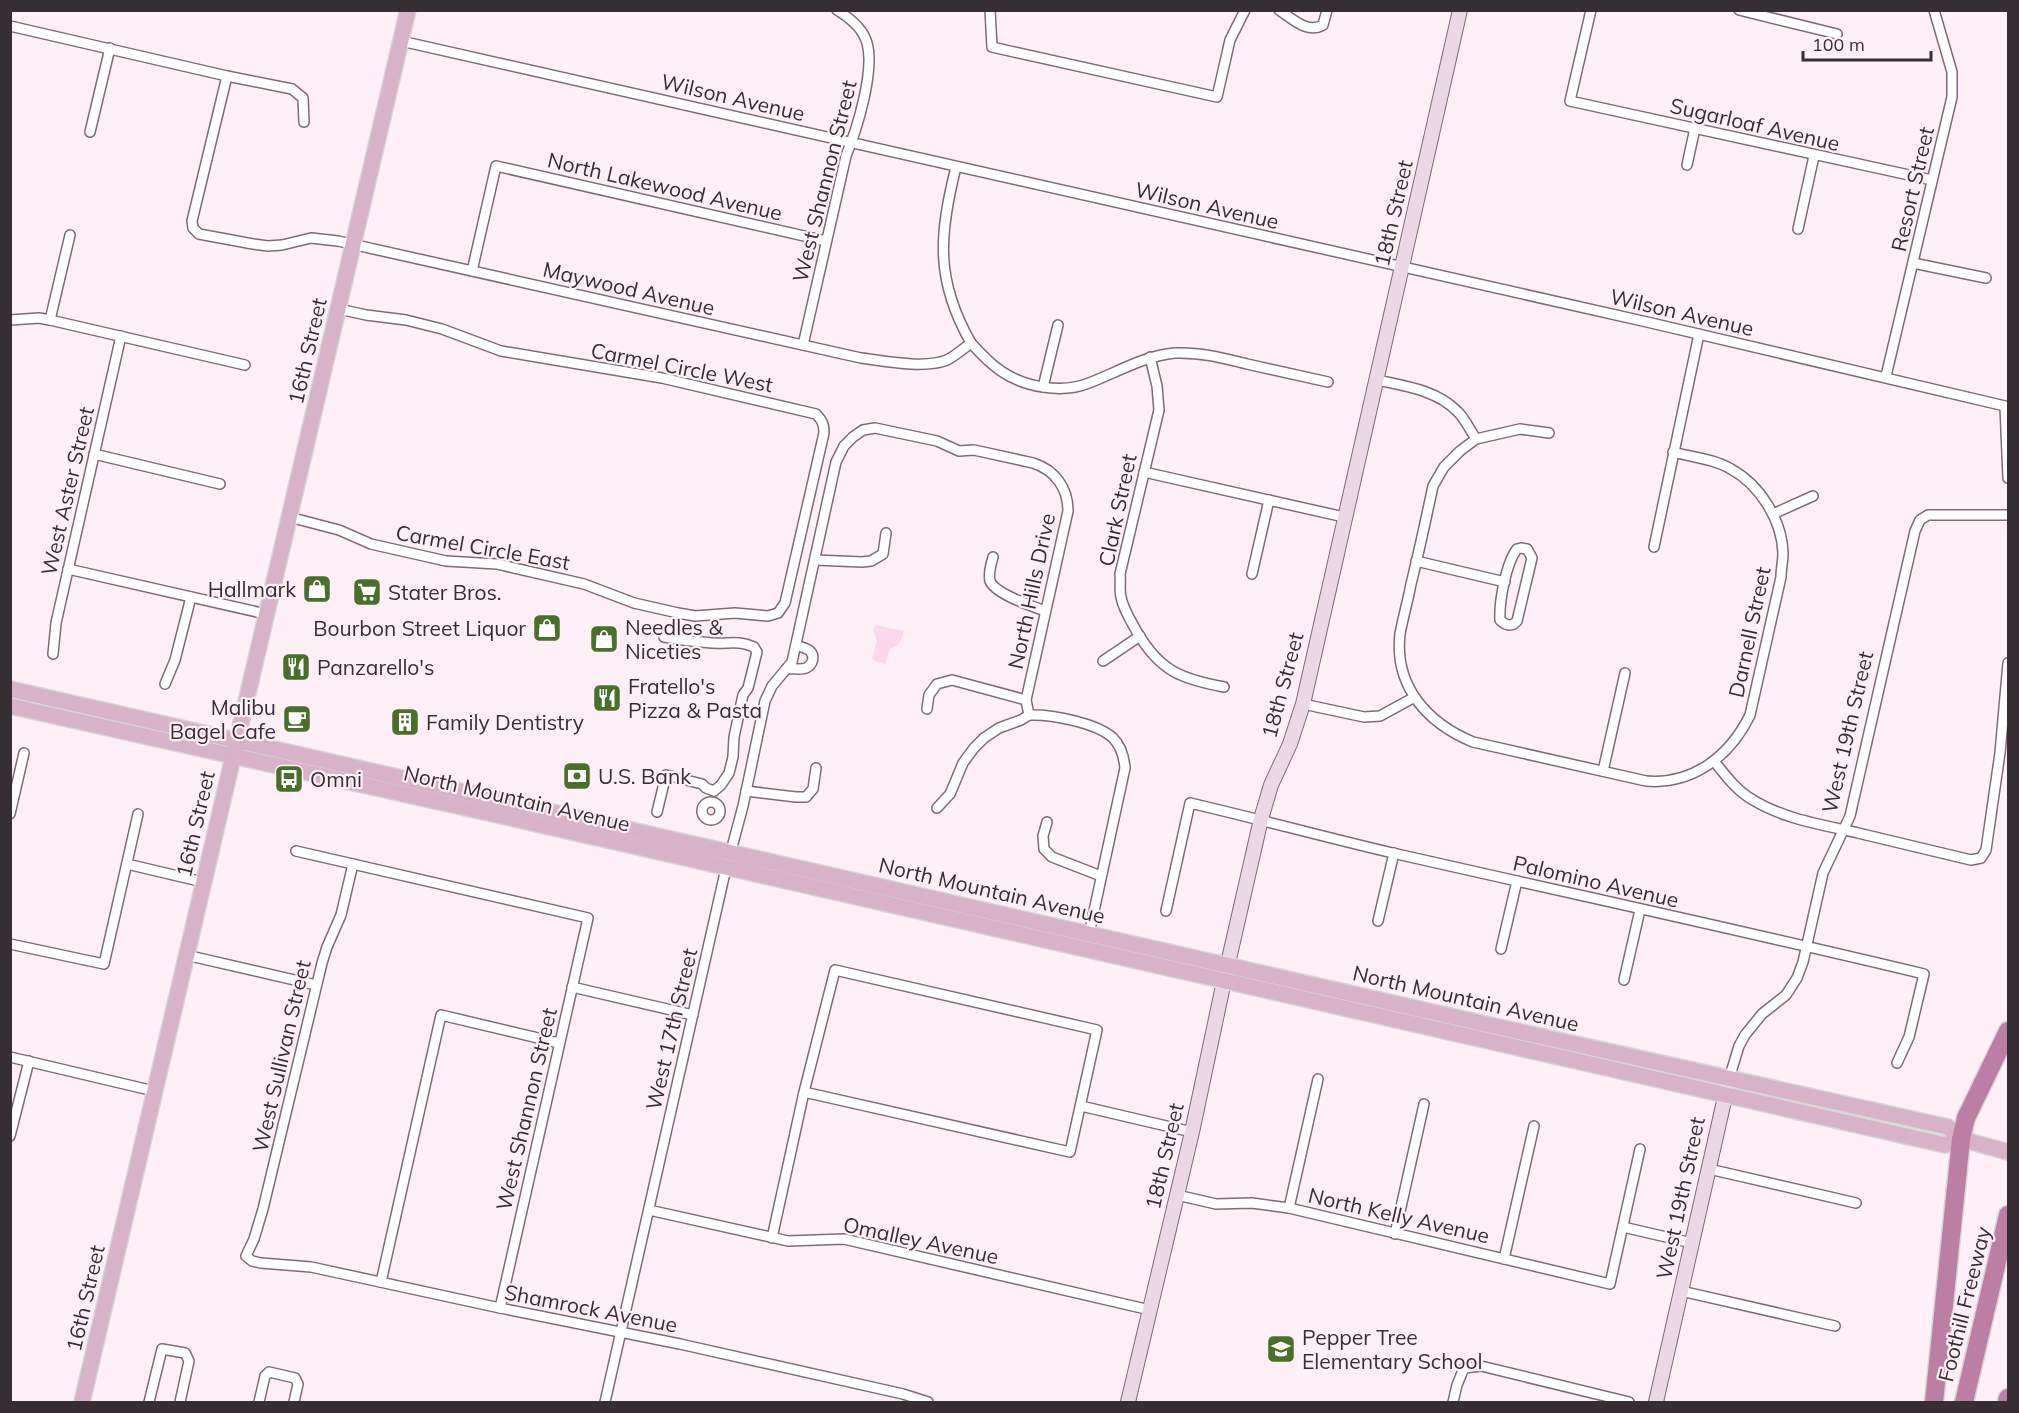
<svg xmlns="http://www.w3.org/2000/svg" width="2019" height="1413" viewBox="0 0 2019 1413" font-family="Mulish,sans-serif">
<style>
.garden{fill:#fed7ed}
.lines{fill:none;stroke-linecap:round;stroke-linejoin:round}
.minor-casing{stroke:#7f6b77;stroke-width:12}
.secondary-casing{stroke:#7f6b77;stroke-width:16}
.primary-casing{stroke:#d7d5d6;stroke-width:18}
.motorway-casing{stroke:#d7d5d6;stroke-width:21}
.minor{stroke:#fff;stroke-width:9}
.secondary{stroke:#ebd8e4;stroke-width:14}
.primary{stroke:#d7b2c8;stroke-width:15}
.motorway{stroke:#bd7ea4;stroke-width:18}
.labels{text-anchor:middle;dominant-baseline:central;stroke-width:4.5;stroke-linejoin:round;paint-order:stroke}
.street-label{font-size:21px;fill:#372e33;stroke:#fff0f8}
.poi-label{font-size:21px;fill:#372e33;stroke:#fff0f8;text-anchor:start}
</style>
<rect width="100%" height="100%" fill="#fff0f8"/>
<path class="garden" d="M875,625L904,631C901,641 899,646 890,649L885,664L875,661L872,657L877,641L873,630Z"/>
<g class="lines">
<g class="minor-casing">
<g id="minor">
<polyline points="990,10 992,47 1217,97 1230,40 1245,10"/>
<path d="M1279,10C1293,19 1307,34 1323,25L1327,10"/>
<polyline points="1591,10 1570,101 1932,180"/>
<polyline points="1739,10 1837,34"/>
<polyline points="10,26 227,76 292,89 303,98 304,122"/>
<polyline points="401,41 1647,322 2005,406 2008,478"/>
<path d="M227,76L192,221L193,228L199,234L253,244L268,246L282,245L311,238L338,241L861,358C884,361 925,369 947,360C955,356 963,349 971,343C980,353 989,363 1001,371C1024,387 1062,394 1089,383C1118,372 1143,356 1175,353C1200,352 1223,358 1247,364C1274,370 1301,376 1328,382"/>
<polyline points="90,132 110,48"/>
<polyline points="1687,165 1695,128"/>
<path d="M956,167C939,235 935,280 971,343"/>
<polyline points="1798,229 1814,156"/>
<polyline points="1913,263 1986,278"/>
<polyline points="472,271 496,166 826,241"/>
<polyline points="10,320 39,318 50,320 245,365"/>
<polyline points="50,320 70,235"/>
<path d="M803,345L846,156C857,129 875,71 867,43C863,28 850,18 837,10"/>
<path d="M1150,357L1157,386L1159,410L1120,574C1121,581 1119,590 1121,597C1123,609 1131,621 1137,632C1160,671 1181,679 1224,687"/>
<polyline points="1886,376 1952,97 1952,72 1934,10"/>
<path d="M1377,380C1405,386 1437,390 1458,412C1465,419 1470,430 1476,439"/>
<polyline points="1043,387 1058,325"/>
<path d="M1549,433L1520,429L1476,439L1460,451L1444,467L1433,486C1426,519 1419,552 1411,584C1408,601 1403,617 1400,634C1394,686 1427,723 1473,742L1646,781C1693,785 1730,756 1750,715L1781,577C1781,569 1783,561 1783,553C1782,520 1760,485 1731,469C1714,459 1692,457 1673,452"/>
<polyline points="94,454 220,484"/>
<polyline points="1144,472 1344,517"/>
<polyline points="1773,514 1813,496"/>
<path d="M289,517L339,530L371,544L446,561L497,564L584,584L634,603L678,613L695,616L735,613L768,616L778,613L785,603L824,433C824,424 822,420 816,414L662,378L501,351L442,329L406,320L366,315L339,309"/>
<polyline points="1654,547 1699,334"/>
<path d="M1521,548L1527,549L1532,558L1517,621C1512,627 1506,626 1500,620C1499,602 1506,563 1517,549Z"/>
<path d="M993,557C991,564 988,574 990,581C995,594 1032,606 1045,611"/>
<polyline points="815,560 862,562 871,561 883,554 886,533"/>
<polyline points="1416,561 1505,582"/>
<polyline points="68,569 266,614"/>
<polyline points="1252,574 1269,500"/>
<path d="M664,637C680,640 696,642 712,643C729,644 738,640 754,647L757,652L748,688L743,695L734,737L733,757L729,773L721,785L714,791"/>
<polyline points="53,654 56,623 121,336"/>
<polyline points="1103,661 1140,636"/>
<path d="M786,669C792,668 801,670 806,668C813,665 815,656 810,651C807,648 800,647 796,645"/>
<polyline points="165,684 175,660 191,597"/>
<polyline points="1303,704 1364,717 1380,716 1413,698"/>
<polyline points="927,709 929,695 937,684 952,680 1026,700"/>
<path d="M1714,761C1726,776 1737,791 1753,800C1784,819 1823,825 1858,833C1896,842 1933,851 1971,860L1981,858L1986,850L2000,753L2008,663"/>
<polyline points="1603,771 1625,673"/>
<polyline points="746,791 796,797 806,797 813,789 816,768"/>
<circle cx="711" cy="811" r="9"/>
<polyline points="937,808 950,794 963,763 974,748 984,738 999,728 1021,720 1029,715"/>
<polyline points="657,812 666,775 702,784 706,788 714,791"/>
<polyline points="10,814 24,753"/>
<polyline points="1047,822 1043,836 1044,849 1052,857 1101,876"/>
<polyline points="296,851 588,918 500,1308"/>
<polyline points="127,864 203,882"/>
<polyline points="353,864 341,915 327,947 322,963 263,1209 254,1239 246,1256 252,1261 261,1263 311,1267 500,1308 680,1344 903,1394 928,1402"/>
<path d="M1166,911L1190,803C1259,819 1328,838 1397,854C1573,894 1749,932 1924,974L1909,1037L1897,1063"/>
<polyline points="1378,921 1394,853"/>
<polyline points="10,944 104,964 138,814"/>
<polyline points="1501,949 1517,881"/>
<polyline points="186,955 316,985"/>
<polyline points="1624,980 1640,910"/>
<polyline points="572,987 693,1015"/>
<polyline points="10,1057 154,1091"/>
<polyline points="1729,1079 1739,1046 1745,1035 1762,1014 1786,995 1797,978 1803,962 1823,873 1850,816 1915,531 1920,520 1928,515 2008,515"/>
<polyline points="1081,1106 1192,1132"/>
<polyline points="10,1136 29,1061"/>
<polyline points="1709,1169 1856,1203"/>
<polyline points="1177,1195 1216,1204 1252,1203 1289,1208 1610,1284 1640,1149"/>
<polyline points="1289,1208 1318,1079"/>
<polyline points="649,1210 788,1241 844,1239 1150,1310"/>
<polyline points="1623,1227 1692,1243"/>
<polyline points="1395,1234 1424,1104"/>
<polyline points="772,1238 804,1092 835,970 1097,1030 1070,1152 804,1092"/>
<polyline points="1504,1259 1534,1126"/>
<polyline points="381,1282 441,1015 559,1043"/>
<polyline points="1681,1291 1835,1326"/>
<polyline points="149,1402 162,1349 185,1353 189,1361 180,1402"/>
<polyline points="259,1402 265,1376 269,1372 295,1378 298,1384 294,1402"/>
<path d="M605,1402L724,877L743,806L765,701L772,686L792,662L836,462L844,446L853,437L863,430L875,428L937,441L959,451L974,450L1033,463C1055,470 1068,488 1068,511L1026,700L1029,715C1051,714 1097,723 1113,738C1121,746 1124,757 1125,768L1089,934"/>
<polyline points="1453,1402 1457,1385 1464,1368 1481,1366 1629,1402"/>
</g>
</g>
<g class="secondary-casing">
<g id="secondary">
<polyline points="1128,1402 1192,1132 1224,981 1261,819 1271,785 1290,744 1303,704 1460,10"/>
<polyline points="1656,1402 1729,1079"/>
</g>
</g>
<g class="primary-casing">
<g id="primary">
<polyline points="10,689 1481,1023 1948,1127 1961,1139 2008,1152"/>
<polyline points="10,706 493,814 1945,1145 1961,1139"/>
<polyline points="82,1402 408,10"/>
</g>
</g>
<g class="motorway-casing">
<g id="motorway">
<polyline points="1934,1402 1961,1139 1966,1118 2008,1031"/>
<polyline points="1964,1402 2008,1215"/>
<polyline points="2007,1402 2008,1398"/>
</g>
</g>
<use href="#minor" class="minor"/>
<use href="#secondary" class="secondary"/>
<use href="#primary" class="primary"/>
<use href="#motorway" class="motorway"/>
</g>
<defs>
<g id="shop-square" transform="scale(1.5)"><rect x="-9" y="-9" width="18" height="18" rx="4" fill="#496f29" stroke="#fff0f8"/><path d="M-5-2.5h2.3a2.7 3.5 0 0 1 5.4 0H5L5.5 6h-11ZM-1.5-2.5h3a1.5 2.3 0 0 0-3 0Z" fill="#fff"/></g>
<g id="supermarket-square" transform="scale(1.5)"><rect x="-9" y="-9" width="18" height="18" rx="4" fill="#496f29" stroke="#fff0f8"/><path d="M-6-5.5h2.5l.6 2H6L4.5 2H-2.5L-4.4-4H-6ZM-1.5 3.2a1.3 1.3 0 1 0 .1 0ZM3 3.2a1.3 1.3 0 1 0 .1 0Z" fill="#fff"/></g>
<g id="restaurant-square" transform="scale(1.5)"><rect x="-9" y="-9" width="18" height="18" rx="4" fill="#496f29" stroke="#fff0f8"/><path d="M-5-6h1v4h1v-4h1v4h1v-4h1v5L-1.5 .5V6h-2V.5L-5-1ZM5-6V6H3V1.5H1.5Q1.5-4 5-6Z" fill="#fff"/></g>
<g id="cafe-square" transform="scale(1.5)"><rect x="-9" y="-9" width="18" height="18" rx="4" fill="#496f29" stroke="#fff0f8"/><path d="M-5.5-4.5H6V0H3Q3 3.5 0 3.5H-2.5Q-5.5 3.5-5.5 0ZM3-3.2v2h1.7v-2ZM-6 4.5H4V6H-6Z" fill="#fff"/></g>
<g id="building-square" transform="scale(1.5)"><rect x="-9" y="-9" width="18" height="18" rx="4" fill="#496f29" stroke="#fff0f8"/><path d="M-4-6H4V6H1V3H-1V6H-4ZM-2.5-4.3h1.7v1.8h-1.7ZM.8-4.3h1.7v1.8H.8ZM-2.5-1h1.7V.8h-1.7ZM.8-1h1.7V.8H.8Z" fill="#fff"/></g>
<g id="bank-square" transform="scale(1.5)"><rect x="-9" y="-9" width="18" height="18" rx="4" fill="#496f29" stroke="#fff0f8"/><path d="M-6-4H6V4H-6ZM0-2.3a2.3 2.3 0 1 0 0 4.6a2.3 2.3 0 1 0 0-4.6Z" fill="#fff"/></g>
<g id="bus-square" transform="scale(1.5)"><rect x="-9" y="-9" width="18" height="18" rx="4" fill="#496f29" stroke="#fff0f8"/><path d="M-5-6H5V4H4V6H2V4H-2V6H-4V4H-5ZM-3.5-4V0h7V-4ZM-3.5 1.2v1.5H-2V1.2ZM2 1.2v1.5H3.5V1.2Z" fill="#fff"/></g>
<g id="school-square" transform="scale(1.5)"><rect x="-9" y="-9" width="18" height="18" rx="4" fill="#496f29" stroke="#fff0f8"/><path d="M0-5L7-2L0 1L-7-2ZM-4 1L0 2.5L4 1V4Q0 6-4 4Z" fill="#fff"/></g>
</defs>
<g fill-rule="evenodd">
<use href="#shop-square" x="317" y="589"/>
<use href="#supermarket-square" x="367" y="592"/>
<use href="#shop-square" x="547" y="628"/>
<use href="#shop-square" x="604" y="639"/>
<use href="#restaurant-square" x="296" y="667"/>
<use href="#restaurant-square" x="607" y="698"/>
<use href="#cafe-square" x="297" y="719"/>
<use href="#building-square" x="405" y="722"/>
<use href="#bank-square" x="577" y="776"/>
<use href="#bus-square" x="289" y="779"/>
<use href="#school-square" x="1281" y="1349"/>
</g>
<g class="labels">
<g class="street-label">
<text transform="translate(733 97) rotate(13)">Wilson Avenue</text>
<text transform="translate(1755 124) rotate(13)">Sugarloaf Avenue</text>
<text transform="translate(824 181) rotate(-76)">West Shannon Street</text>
<text transform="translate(665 186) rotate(13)">North Lakewood Avenue</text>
<text transform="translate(1912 189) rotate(-77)">Resort Street</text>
<text transform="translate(1207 205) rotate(13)">Wilson Avenue</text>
<text transform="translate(1393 213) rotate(-77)">18th Street</text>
<text transform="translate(629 288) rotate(13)">Maywood Avenue</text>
<text transform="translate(1682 312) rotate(13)">Wilson Avenue</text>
<text transform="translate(307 351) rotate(-77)">16th Street</text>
<text transform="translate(682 367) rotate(11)">Carmel Circle West</text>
<text transform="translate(67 491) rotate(-77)">West Aster Street</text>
<text transform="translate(1117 510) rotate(-78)">Clark Street</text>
<text transform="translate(483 547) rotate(10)">Carmel Circle East</text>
<text transform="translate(1031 591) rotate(-78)">North Hills Drive</text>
<text transform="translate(1749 632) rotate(-78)">Darnell Street</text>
<text transform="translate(1282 685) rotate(-75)">18th Street</text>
<text transform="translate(1847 732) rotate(-77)">West 19th Street</text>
<text transform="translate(517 798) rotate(13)">North Mountain Avenue</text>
<text transform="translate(195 824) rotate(-77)">16th Street</text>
<text transform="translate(1596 881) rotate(13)">Palomino Avenue</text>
<text transform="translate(992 890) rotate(13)">North Mountain Avenue</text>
<text transform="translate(1466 998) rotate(13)">North Mountain Avenue</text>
<text transform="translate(671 1029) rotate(-77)">West 17th Street</text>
<text transform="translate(281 1056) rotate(-77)">West Sullivan Street</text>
<text transform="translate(526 1109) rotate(-77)">West Shannon Street</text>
<text transform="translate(1164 1156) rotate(-77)">18th Street</text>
<text transform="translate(1680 1198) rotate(-78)">West 19th Street</text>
<text transform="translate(1399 1215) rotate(13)">North Kelly Avenue</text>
<text transform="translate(921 1240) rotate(12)">Omalley Avenue</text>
<text transform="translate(85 1298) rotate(-77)">16th Street</text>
<text transform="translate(1964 1304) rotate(-76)">Foothill Freeway</text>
<text transform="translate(591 1308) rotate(11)">Shamrock Avenue</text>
</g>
<g class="poi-label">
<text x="296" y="589" text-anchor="end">Hallmark</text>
<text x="388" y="592">Stater Bros.</text>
<text x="625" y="627">Needles &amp;<tspan x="625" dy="24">Niceties</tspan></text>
<text x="526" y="628" text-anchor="end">Bourbon Street Liquor</text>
<text x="317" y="667">Panzarello's</text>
<text x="628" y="686">Fratello's<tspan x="628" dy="24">Pizza &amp; Pasta</tspan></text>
<text x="276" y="707" text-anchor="end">Malibu<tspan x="276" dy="24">Bagel Cafe</tspan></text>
<text x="426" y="722">Family Dentistry</text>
<text x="598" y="776">U.S. Bank</text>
<text x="310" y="779">Omni</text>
<text x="1302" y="1337">Pepper Tree<tspan x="1302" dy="24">Elementary School</tspan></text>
</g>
</g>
<rect width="2019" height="1413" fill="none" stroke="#372e33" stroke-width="24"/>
<path d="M1803 51v9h128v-9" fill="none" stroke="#372e33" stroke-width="3"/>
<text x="1812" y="51" font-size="18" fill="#372e33" stroke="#fff0f8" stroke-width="4.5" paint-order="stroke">100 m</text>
</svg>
